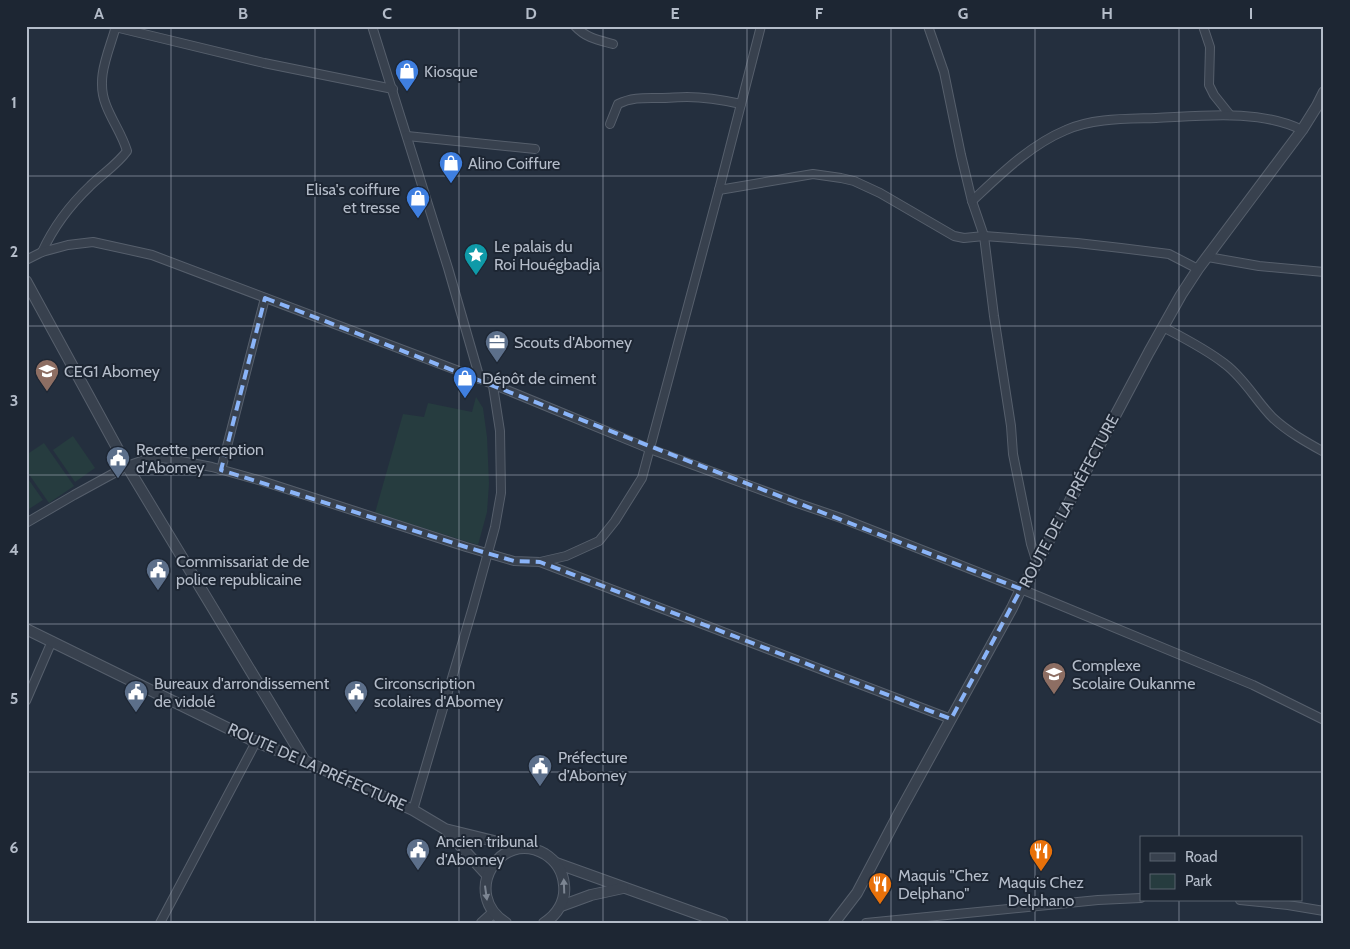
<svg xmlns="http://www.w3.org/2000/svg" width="1350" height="949" viewBox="0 0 1350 949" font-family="Cabin,sans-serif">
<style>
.green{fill:#263c3f}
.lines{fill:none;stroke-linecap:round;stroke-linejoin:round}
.minor-casing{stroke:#565f6c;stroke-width:10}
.tertiary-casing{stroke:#565f6c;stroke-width:12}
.minor{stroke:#38414e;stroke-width:8}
.tertiary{stroke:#38414e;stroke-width:10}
.oneway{fill:#7c8592}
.marked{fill:none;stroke:#8ab4f8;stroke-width:4;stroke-dasharray:10 6;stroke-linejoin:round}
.grid{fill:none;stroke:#b4bcc9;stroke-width:1;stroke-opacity:0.55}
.labels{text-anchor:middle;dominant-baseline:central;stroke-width:4;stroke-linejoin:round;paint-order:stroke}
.poi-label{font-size:16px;fill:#b4bcc9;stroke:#1d2633;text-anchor:start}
.street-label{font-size:16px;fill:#b4bcc9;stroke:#1d2633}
.neatline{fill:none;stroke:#b4bcc9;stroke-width:2}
.grid-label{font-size:16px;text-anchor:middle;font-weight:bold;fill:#b4bcc9}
</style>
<rect width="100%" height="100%" fill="#242f3e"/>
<g class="green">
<polygon points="476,397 483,408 487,437 489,484 487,512 478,545 375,513 403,414 424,417 428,403 472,412"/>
<polygon points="73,436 95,468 75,482 53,450"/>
<polygon points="44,443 74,486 49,503 26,470 26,455"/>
<polygon points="26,476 43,500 29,509 26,506"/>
</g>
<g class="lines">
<g class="minor-casing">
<g id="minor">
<polyline points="372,26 448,268 480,379"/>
<path d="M575,26C586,38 598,40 613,44"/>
<polyline points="928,26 944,72 961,155 972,201 984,236 994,316 1011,426 1013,454 1031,544 1037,563"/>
<polyline points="1203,26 1210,47 1209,85 1214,95 1230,115"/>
<polyline points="115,27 264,63 393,89"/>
<path d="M610,124L618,104C632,97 645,98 660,98C669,98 678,97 687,97C705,97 723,100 741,104"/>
<polyline points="407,136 535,149"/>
<polyline points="719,190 813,174 841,178 854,181 880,193 954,236 964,238 984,236 1077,243 1121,248 1169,254 1198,269"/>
<path d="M972,201C1001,174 1030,145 1066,130C1093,118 1126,119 1156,118C1201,116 1261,109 1302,130"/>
<path d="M42,252C53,228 70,205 90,186C102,174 117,165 127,151C122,134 112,121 106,105C95,78 109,52 116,26"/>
<polyline points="1208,257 1259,266 1324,272"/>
<polyline points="26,260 42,252 68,245 93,242 152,255 480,379 650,449 797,503 841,518 1021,589 1253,685 1324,720"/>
<path d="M1163,327C1184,338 1206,349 1225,364C1245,379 1256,401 1273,418C1288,432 1306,442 1324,452"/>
<polyline points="221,470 265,298"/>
<polyline points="26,523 74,495 127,466 147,459 159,458 171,459 212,467 262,481 466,547 514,561 540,562 566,556 599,541 615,521 642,478 719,190 761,26"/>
<polyline points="540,562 951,719"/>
<polyline points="26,701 52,641"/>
<polyline points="413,810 473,607 495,527 501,493 500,431 493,386"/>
<polyline points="1240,900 1288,905 1324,911"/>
<polyline points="160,923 256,742"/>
<polyline points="866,923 1098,900 1141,898"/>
</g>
</g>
<g class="tertiary-casing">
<g id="tertiary">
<polyline points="26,281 127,466 305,761"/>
<polyline points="26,629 256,742 305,761 413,810 445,829 522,848"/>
<polyline points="446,830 487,875"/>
<polyline points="556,863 723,923"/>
<polyline points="561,906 591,895 623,888"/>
<polyline points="482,923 493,913"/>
<path d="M506,923C460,894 500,828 545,854C556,861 563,872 564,885C566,901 557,915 544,923"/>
<polyline points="834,923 857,893 898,815 1012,608 1021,589 1037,563 1149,352 1181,295 1198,269 1302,130 1317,106 1324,92"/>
</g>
</g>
<use href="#minor" class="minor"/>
<use href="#tertiary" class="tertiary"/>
</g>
<defs><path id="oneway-solid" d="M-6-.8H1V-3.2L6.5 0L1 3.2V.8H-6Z" transform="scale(1.25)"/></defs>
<g class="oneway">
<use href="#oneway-solid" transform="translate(564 886) rotate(-92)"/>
<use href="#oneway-solid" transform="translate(486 893) rotate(82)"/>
</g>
<path class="marked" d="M265,298L1021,589L951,719L540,562L514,561L466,547L221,470Z"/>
<path class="grid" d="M171,26V923M315,26V923M459,26V923M603,26V923M747,26V923M891,26V923M1035,26V923M1179,26V838M26,176H1324M26,326H1324M26,475H1324M26,624H1324M26,772H1324M1179,900V923"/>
<defs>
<g id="shop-pin" transform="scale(1.25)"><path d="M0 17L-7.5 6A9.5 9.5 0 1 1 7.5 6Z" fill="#3f7fe0" stroke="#1d2633"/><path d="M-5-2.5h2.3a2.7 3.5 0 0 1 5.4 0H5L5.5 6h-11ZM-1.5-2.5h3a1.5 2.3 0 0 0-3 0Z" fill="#fff"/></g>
<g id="sight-pin" transform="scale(1.25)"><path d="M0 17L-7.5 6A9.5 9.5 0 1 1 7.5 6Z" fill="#0f9aa8" stroke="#1d2633"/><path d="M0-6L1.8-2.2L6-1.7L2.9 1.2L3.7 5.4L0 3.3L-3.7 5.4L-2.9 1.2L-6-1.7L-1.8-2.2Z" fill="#fff"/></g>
<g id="office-pin" transform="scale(1.25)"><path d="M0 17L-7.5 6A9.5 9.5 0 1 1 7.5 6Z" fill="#5c6f8a" stroke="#1d2633"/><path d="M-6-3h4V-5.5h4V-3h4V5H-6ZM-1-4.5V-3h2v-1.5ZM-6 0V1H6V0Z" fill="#fff"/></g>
<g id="school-pin" transform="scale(1.25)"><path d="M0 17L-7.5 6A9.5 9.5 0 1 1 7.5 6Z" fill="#8d6e63" stroke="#1d2633"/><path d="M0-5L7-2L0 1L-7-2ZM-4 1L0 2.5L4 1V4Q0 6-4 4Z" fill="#fff"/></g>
<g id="civic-pin" transform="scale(1.25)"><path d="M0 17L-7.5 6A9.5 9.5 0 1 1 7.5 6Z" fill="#5c6f8a" stroke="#1d2633"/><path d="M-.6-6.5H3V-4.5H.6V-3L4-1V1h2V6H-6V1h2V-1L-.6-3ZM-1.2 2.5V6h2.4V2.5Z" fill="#fff"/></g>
<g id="restaurant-pin" transform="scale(1.25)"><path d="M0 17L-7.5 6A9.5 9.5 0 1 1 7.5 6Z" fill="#e8710a" stroke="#1d2633"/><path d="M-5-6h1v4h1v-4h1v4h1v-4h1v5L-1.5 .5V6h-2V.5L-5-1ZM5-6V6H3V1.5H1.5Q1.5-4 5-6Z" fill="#fff"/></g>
</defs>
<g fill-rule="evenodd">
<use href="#shop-pin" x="407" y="71"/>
<use href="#shop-pin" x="451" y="163"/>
<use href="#shop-pin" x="418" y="198"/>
<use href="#sight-pin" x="476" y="255"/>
<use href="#office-pin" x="497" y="342"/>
<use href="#school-pin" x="47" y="371"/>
<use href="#shop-pin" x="465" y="378"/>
<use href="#civic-pin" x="118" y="458"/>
<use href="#civic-pin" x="158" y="570"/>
<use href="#school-pin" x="1054" y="674"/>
<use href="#civic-pin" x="136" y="692"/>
<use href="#civic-pin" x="356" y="692"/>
<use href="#civic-pin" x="540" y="766"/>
<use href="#civic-pin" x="418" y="850"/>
<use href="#restaurant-pin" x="1041" y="851"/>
<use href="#restaurant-pin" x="880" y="884"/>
</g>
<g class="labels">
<g class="poi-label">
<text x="424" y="71">Kiosque</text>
<text x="468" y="163">Alino Coiffure</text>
<text x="400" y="189" text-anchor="end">Elisa's coiffure<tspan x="400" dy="18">et tresse</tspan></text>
<text x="494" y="246">Le palais du<tspan x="494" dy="18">Roi Houégbadja</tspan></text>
<text x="514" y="342">Scouts d'Abomey</text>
<text x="64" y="371">CEG1 Abomey</text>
<text x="482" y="378">Dépôt de ciment</text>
<text x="136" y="449">Recette perception<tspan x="136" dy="18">d'Abomey</tspan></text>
<text x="176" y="561">Commissariat de de<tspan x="176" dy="18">police republicaine</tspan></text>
<text x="1072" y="665">Complexe<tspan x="1072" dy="18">Scolaire Oukanme</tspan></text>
<text x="154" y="683">Bureaux d'arrondissement<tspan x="154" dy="18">de vidolé</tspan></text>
<text x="374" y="683">Circonscription<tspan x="374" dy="18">scolaires d'Abomey</tspan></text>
<text x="558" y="757">Préfecture<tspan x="558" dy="18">d’Abomey</tspan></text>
<text x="436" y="841">Ancien tribunal<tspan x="436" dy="18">d'Abomey</tspan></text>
<text x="898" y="875">Maquis "Chez<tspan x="898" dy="18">Delphano"</tspan></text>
<text x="1041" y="882" text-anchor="middle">Maquis Chez<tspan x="1041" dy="18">Delphano</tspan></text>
</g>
<g class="street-label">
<text transform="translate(1069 501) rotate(-62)">ROUTE DE LA PRÉFECTURE</text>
<text transform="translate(317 767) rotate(24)">ROUTE DE LA PRÉFECTURE</text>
</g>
</g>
<rect width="1350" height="949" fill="none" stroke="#1d2633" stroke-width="55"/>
<rect x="1140" y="836" width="162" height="65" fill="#1d2633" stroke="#59626f"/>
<rect x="1150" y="853" width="25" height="8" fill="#38414e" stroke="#59626f"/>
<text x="1185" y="862" font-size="15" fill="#b4bcc9">Road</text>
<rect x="1150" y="874" width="25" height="15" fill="#263c3f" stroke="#59626f"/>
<text x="1185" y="886" font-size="15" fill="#b4bcc9">Park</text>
<rect x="28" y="28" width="1294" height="894" class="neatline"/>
<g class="grid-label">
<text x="99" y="19">A</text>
<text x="243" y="19">B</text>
<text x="387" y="19">C</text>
<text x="531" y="19">D</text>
<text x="675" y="19">E</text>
<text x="819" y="19">F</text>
<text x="963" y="19">G</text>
<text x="1107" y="19">H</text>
<text x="1251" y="19">I</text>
<text x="14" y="108">1</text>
<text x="14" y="257">2</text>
<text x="14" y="406">3</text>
<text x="14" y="555">4</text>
<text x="14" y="704">5</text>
<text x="14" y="853">6</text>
</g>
</svg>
